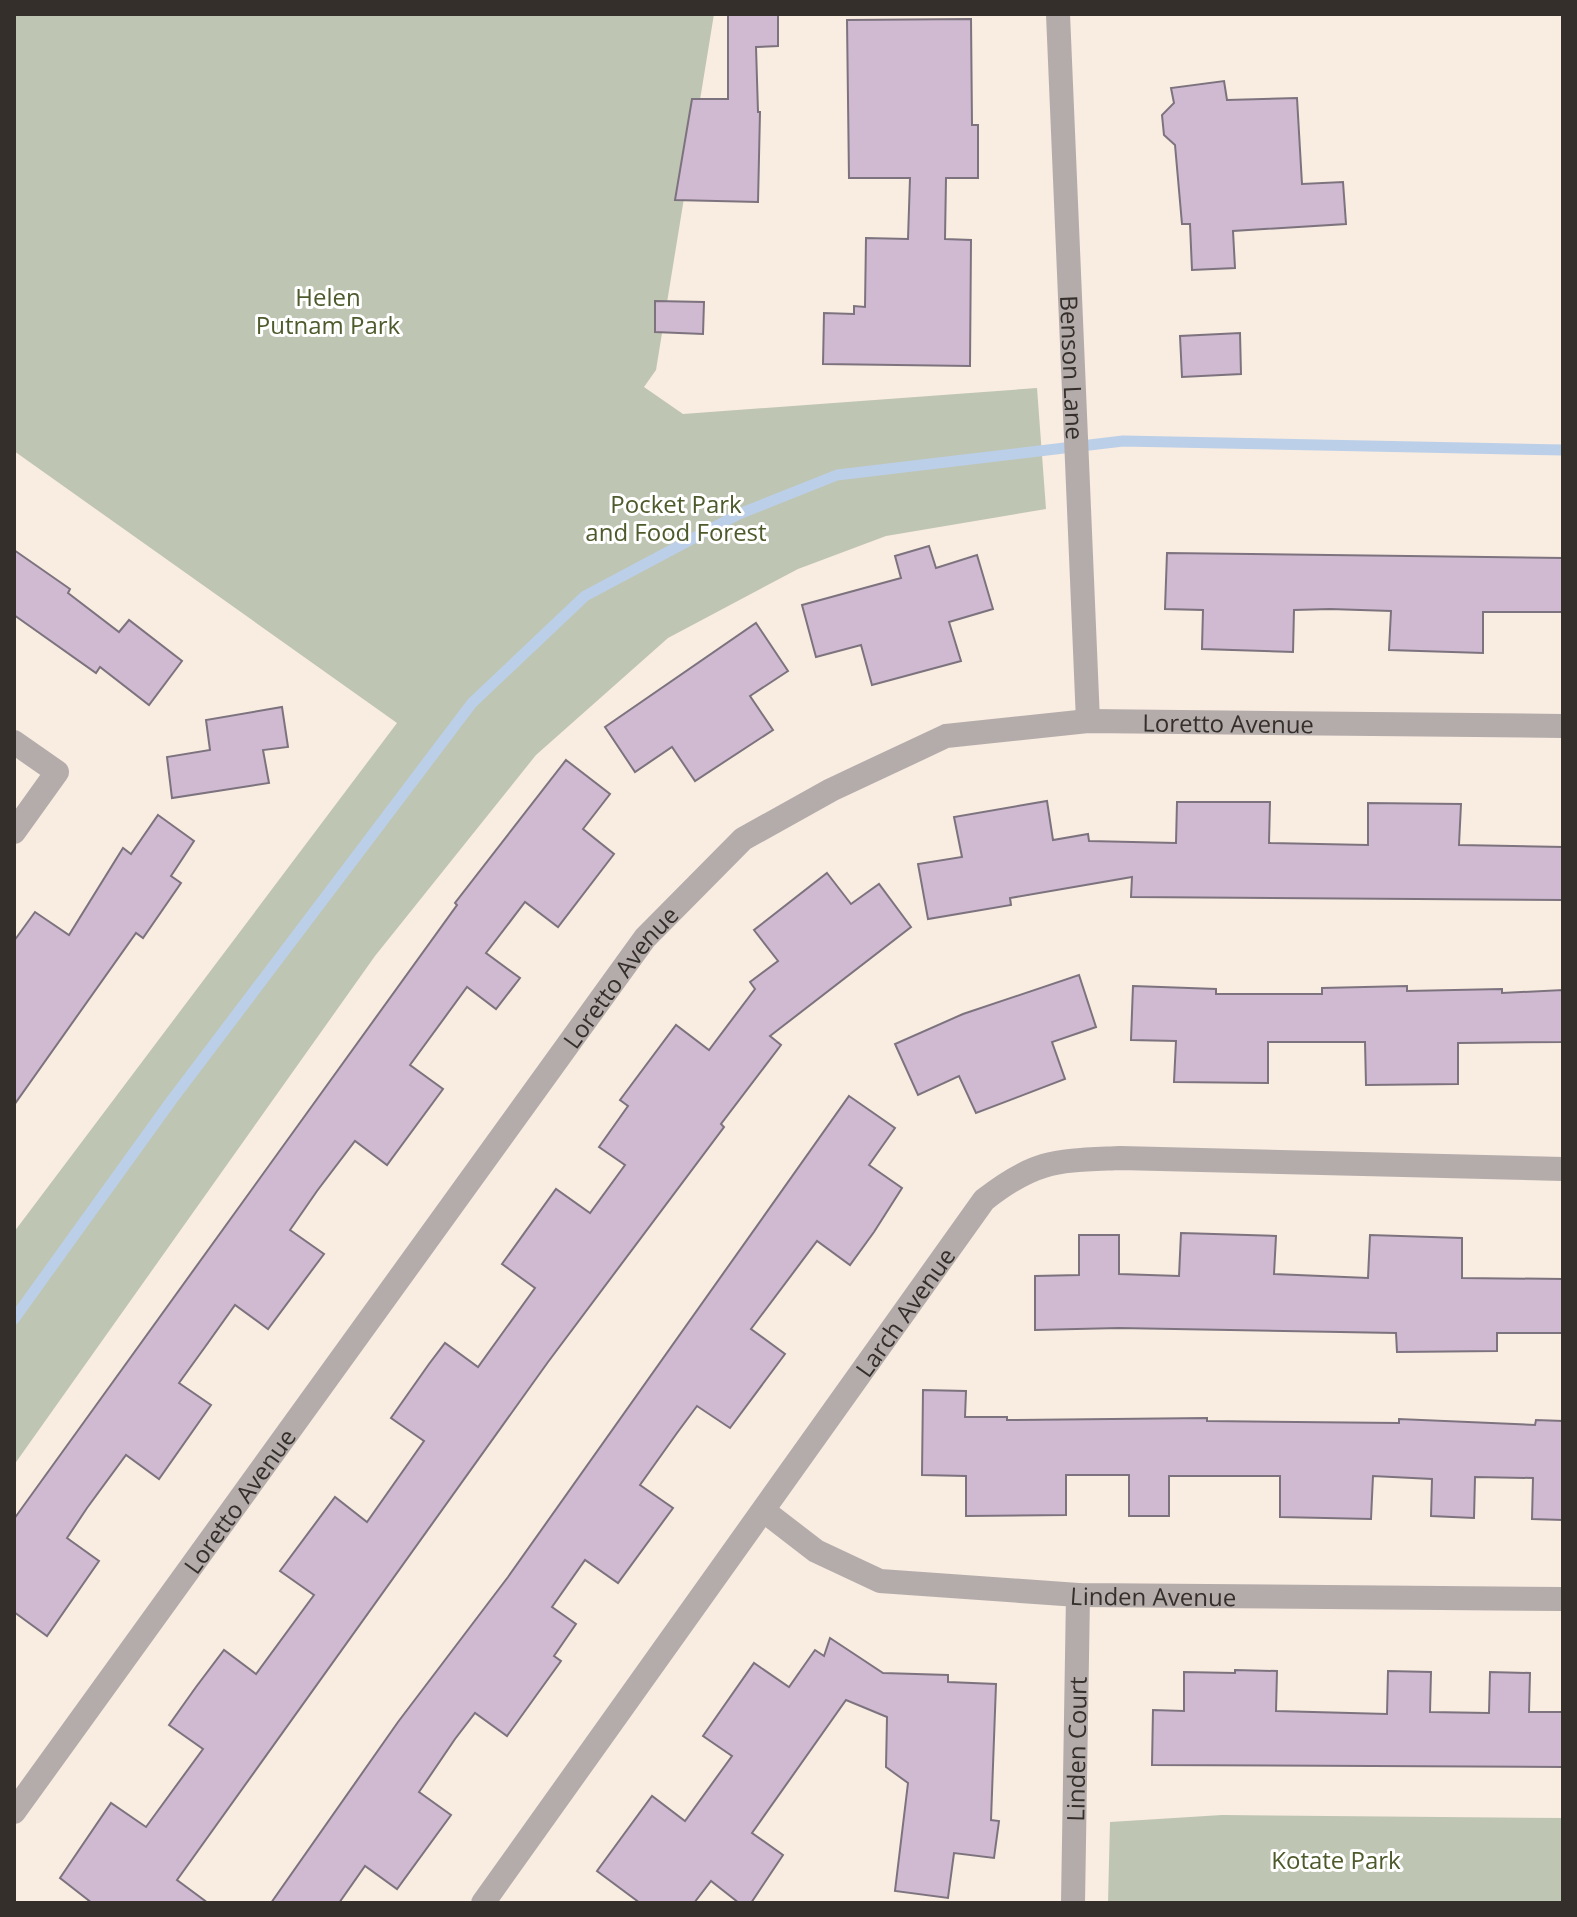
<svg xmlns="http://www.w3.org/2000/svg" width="1577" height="1917" viewBox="0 0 1577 1917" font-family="'Open Sans',sans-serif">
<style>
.green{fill:#bfc5b3}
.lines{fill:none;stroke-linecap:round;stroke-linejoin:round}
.stream{stroke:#bbcfe8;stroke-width:11}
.building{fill:#cfbad2;stroke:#7d737e;stroke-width:2}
.minor{stroke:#b4acaa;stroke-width:24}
.labels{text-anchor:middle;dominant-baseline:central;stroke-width:6;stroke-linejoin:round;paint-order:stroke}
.park-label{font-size:24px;fill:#4d5a2c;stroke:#fff}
.street-label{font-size:24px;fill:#342f2b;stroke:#fff}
</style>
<rect width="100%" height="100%" fill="#f9ece1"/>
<g class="green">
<polygon points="14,14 714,14 656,370 644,387 683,414 1037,388 1046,509 886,536 798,569 668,638 536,755 375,956 14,1465 14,1232 397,723 14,451"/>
<polygon points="1222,1815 1563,1818 1563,1903 1108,1903 1110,1822"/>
</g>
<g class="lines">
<polyline class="stream" points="14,1319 171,1101 472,703 585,596 739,514 837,475 1123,441 1563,450"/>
</g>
<g class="building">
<polygon points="728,14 778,14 778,46 756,47 758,112 760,112 758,202 675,200 692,99 728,99"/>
<polygon points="971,19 972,125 978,125 978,178 946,178 945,239 971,240 970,366 823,364 824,313 854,314 854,306 865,307 866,238 908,239 910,178 849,178 847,20"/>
<polygon points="1224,81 1227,100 1297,98 1302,184 1343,182 1346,224 1233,231 1235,268 1192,270 1190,224 1182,224 1175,145 1164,135 1162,115 1174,103 1171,88"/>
<polygon points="655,301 704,302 703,334 655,332"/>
<polygon points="1240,333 1241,374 1182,377 1180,336"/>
<polygon points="929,546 936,568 977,555 993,609 949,622 961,661 872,685 861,645 816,657 802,605 901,578 895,556"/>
<polygon points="14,550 70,589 68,593 119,632 129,620 182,661 149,705 100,667 96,673 14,615"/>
<polygon points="1167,553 1563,558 1563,612 1483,612 1483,653 1389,650 1391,611 1330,609 1294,610 1293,652 1202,649 1203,610 1165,609"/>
<polygon points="756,623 788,671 750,696 773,730 695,781 672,747 635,772 605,727"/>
<polygon points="282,707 288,747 263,750 269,783 172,798 167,757 210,750 206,720"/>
<polygon points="566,760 610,794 583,829 614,854 558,927 525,902 486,953 520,978 496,1009 467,987 410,1065 443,1089 387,1165 355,1141 317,1191 290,1230 324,1254 268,1329 235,1305 205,1347 179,1383 211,1405 159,1479 126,1455 87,1508 67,1538 99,1561 47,1636 14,1612 14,1519 457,905 455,903"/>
<polygon points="1047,801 1053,840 1088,834 1089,841 1176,843 1177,802 1270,802 1269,843 1368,845 1368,803 1461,804 1459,845 1563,847 1563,900 1131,897 1132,877 1010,898 1011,905 928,919 918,864 962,857 954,817"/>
<polygon points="158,815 194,841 171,876 181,883 143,938 136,933 14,1105 14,941 35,912 69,935 123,848 131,854"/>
<polygon points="827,873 851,904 879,884 911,927 770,1036 781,1045 721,1124 724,1127 548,1362 177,1880 208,1903 92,1903 60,1878 111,1803 146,1827 203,1749 169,1725 196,1687 224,1650 256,1674 314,1595 280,1571 335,1497 367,1522 424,1441 391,1418 429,1364 445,1343 478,1367 535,1288 502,1264 556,1189 590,1213 625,1165 599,1147 628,1106 620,1100 676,1025 709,1050 755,989 750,982 778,961 754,930"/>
<polygon points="1079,975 1096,1027 1052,1042 1065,1079 976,1113 959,1076 918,1095 895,1044 963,1014"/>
<polygon points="1133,986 1216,989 1216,994 1322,994 1322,988 1407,986 1407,991 1502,989 1502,993 1563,990 1563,1042 1458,1043 1458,1084 1366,1085 1365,1042 1268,1042 1268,1083 1174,1082 1176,1041 1131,1040"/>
<polygon points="849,1096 895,1128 869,1165 902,1188 874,1232 850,1265 817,1241 751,1329 785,1354 730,1428 697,1406 677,1433 640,1485 673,1508 618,1583 585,1560 552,1607 576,1624 554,1656 561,1661 507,1736 475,1713 455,1739 419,1792 451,1815 397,1889 365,1866 339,1903 271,1903 398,1722 508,1577"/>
<polygon points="1181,1233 1276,1236 1274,1274 1368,1278 1370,1235 1462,1238 1462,1278 1563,1279 1563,1333 1497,1333 1497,1351 1397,1352 1396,1333 1119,1328 1035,1330 1035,1276 1079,1275 1079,1235 1119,1235 1119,1274 1179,1276"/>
<polygon points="923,1390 966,1391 965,1417 1007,1417 1007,1420 1207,1418 1207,1421 1399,1423 1399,1419 1535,1425 1536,1420 1563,1421 1563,1520 1532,1519 1533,1478 1475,1477 1474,1518 1431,1516 1432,1479 1373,1476 1371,1519 1280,1517 1280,1476 1169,1476 1169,1516 1129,1516 1129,1475 1066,1475 1066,1515 966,1516 966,1476 922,1475"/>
<polygon points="830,1638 883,1673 948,1675 948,1682 996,1684 991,1820 999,1821 994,1858 954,1853 948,1898 895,1891 908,1783 886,1767 887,1717 846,1700 752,1833 783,1855 751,1903 739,1903 711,1881 694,1903 640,1903 597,1871 652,1796 685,1821 732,1756 703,1736 754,1663 789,1687 815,1650 824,1656"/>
<polygon points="1235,1670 1277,1671 1276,1711 1387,1714 1388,1671 1431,1672 1430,1712 1489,1713 1490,1672 1530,1673 1529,1712 1563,1712 1563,1767 1152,1765 1153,1710 1184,1711 1184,1672 1235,1673"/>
</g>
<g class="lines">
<g class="minor">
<path id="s1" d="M1058,14L1088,721"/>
<polyline points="14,742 57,772 14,832"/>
<path id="s2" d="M764,1511L816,1551L880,1581L1078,1595L1563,1599"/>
<path id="s3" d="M14,1812L645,938L743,839L831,790L946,736L1088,721L1563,726"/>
<path id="s4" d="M483,1903L984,1200C1036,1159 1057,1161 1120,1158L1563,1169"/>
<path id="s5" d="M1073,1903L1078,1595"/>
</g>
</g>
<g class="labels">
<g class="park-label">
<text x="328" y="296">Helen<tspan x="328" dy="28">Putnam Park</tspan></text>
<text x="676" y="503">Pocket Park<tspan x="676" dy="28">and Food Forest</tspan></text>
<text x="1336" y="1859">Kotate Park</text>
</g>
<g class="street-label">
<text stroke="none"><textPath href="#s1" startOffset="354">Benson Lane</textPath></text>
<text stroke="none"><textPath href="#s3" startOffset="1728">Loretto Avenue</textPath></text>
<text stroke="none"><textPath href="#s3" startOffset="1032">Loretto Avenue</textPath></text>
<text stroke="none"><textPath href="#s4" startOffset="726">Larch Avenue</textPath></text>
<text stroke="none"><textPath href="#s3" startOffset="384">Loretto Avenue</textPath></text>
<text stroke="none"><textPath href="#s2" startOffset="410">Linden Avenue</textPath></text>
<text stroke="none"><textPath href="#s5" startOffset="154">Linden Court</textPath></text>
</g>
</g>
<rect width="1577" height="1917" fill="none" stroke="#342f2b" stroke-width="32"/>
</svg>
